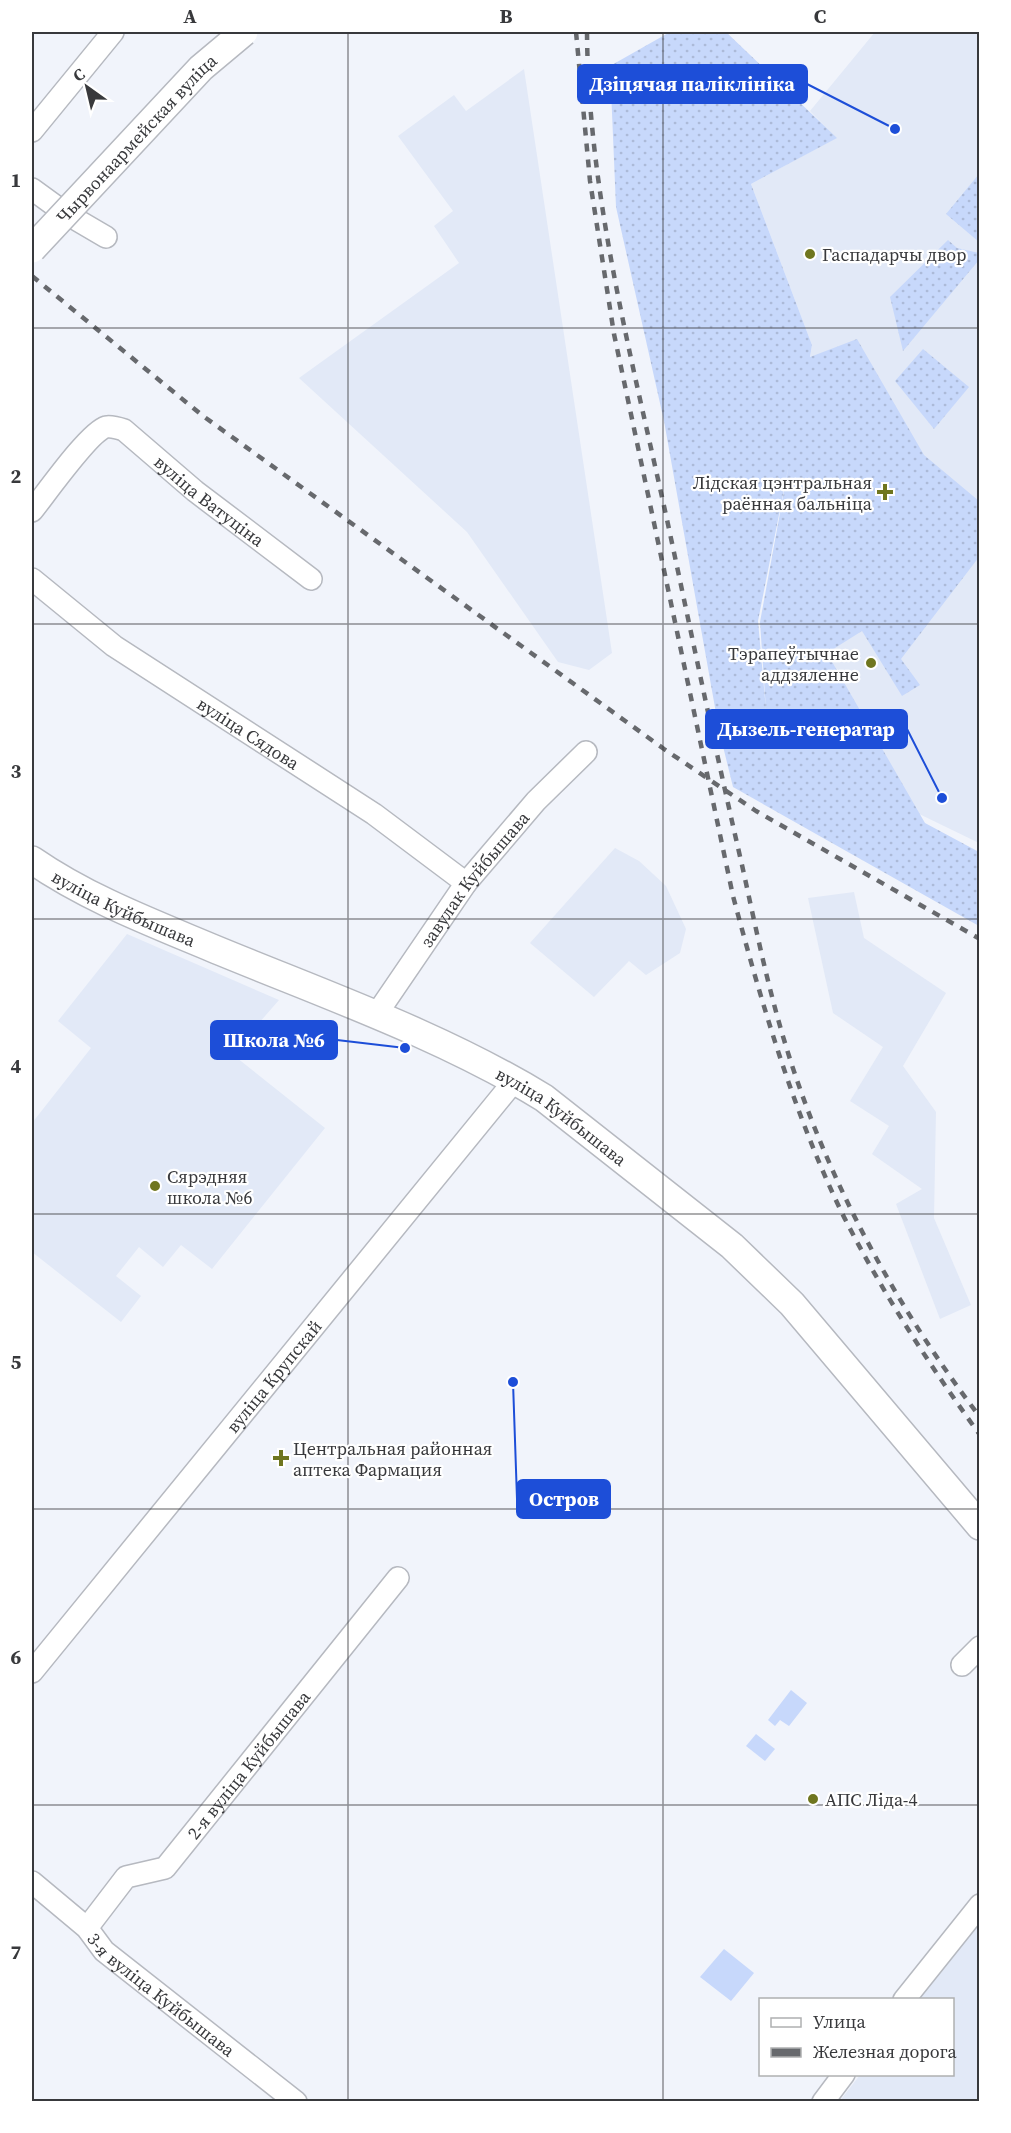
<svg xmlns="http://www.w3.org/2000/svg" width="1011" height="2133" viewBox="0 0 1011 2133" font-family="'Source Serif 4',serif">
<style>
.built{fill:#e2e9f7}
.grass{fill:url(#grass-dots);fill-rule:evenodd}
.park{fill:#c7d8fb}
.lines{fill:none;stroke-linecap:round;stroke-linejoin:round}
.minor-casing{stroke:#b6b9c0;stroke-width:24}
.major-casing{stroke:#b6b9c0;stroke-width:30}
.minor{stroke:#fff;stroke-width:21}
.major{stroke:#fff;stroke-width:27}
.rail{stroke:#67696d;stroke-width:4.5;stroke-dasharray:8 8;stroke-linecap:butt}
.major-bridge-casing{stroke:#b6b9c0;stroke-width:30;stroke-linecap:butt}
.major-bridge{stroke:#fff;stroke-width:27}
.grid{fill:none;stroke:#38393c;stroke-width:1.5;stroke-opacity:0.55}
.poi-dot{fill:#6f761f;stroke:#fff;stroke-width:2}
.labels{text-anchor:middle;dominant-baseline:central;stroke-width:4.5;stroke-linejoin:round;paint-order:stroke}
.street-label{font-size:18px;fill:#38393c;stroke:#fff}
.poi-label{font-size:18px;fill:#38393c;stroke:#fff;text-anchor:start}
.leader{fill:none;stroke:#1d4ed8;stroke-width:2}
.callout-dot{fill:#1d4ed8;stroke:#fff;stroke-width:2}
.callout{fill:#1d4ed8;stroke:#1d4ed8;stroke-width:2}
.callout-label{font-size:20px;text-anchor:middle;font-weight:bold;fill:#fff}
.neatline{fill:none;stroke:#38393c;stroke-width:2}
.grid-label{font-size:20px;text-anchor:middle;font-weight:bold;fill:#38393c}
</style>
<defs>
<pattern id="grass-dots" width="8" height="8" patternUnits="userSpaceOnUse" patternTransform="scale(1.5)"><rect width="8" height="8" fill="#c7d8fb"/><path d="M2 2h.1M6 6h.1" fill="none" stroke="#acbad8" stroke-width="1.8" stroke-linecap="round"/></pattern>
</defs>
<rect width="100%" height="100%" fill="#f1f4fb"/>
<g class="built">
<polygon points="875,32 979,32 979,843 779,746 771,625 812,345 751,184 836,138 810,111"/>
<polygon points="524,69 612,653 589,670 558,662 467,532 299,378 459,263 434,226 453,211 398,136 454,95 466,111"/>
<polygon points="615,848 639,861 666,886 686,929 680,953 646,975 629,961 594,997 530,943"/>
<polygon points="854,892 864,938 946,993 903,1066 936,1112 934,1218 971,1305 940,1319 896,1204 922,1189 872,1154 889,1126 850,1101 883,1047 833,1013 808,898"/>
<polygon points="127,934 279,1000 232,1054 325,1128 212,1269 181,1245 163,1267 139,1247 116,1276 141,1296 121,1322 32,1252 32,1123 91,1048 58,1021"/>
<polygon points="979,1922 979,2101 839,2102 860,2075 952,2074 952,2000 919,1999"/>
</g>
<g class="grass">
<path d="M670,32H726L837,138L751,184L812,345L810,357L857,339L924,455L979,501V557L901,659L920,685L902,696L862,631L827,653L925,823L979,852V926L733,787L719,730L664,421L616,207L610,66ZM789,464L760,622L766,710L758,621Z"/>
<polygon points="979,174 979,242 946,214"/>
<polygon points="948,240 957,248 979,253 979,260 903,351 890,297"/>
<polygon points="923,349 969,387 934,429 895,381"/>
</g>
<g class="park">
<polygon points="791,1690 807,1703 789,1726 780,1720 775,1726 768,1720"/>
<polygon points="756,1734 775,1749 765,1761 746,1746"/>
<polygon points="724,1949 754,1973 731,2001 700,1977"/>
</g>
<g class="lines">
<g class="minor-casing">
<g id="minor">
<polyline points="32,131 113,32"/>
<polyline points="32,189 65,213 106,237"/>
<path id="s1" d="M32,511C45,495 89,432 106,427C112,426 118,428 124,430L195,491L311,579"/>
<path id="s2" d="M32,579L114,646L374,814L466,883"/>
<path id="s3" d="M376,1015L466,883L536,801L586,752"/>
<polyline points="962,1665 980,1647"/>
<path id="s4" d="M32,1672L515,1080"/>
<path id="s5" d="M32,1882L87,1928L104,1951L296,2102"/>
<path id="s6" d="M87,1928L126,1877L165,1868L398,1578"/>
<polyline points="904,2000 980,1905"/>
<polyline points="823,2102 844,2074"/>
</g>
</g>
<g class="major-casing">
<g id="major">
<path id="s7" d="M32,860C87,898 150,922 212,948C323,994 441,1035 544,1098L732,1246L792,1304L980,1526"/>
</g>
</g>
<use href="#minor" class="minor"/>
<use href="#major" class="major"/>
<g class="rail">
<path d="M576,32L590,181L614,334L733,896C762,1005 795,1118 845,1219C884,1295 930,1366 980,1435"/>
<path d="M587,32C588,197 634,367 669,529C693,641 716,753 742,865C755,924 767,984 785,1043C825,1176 895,1306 980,1417"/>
<polyline points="32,276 203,416 664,749 756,811 980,939"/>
</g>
<g class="major-bridge-casing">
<g id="major-bridge">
<path id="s8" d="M32,249L201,68L244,32"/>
</g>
</g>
<use href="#major-bridge" class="major-bridge"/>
</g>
<path class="grid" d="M348,32V2102M663,32V2102M32,328H980M32,624H980M32,919H980M32,1214H980M32,1509H980M32,1805H980"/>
<g class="poi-dot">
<circle cx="810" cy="254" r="6"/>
<path d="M882 483h6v6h6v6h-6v6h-6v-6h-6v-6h6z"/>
<circle cx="871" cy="663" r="6"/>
<circle cx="155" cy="1186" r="6"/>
<path d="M278 1449h6v6h6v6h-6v6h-6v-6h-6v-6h6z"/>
<circle cx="813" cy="1799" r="6"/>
</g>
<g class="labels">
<g class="street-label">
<text stroke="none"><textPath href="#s8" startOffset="152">Чырвонаармейская вуліца</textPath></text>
<text stroke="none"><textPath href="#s1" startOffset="242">вуліца Ватуціна</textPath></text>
<text stroke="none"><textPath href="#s2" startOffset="266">вуліца Сядова</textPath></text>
<text stroke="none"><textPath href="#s3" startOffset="168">завулак Куйбышава</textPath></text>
<text stroke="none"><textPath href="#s7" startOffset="104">вуліца Куйбышава</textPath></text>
<text stroke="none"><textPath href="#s7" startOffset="590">вуліца Куйбышава</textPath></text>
<text stroke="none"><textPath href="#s4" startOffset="382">вуліца Крупскай</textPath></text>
<text stroke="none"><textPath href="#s6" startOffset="237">2-я вуліца Куйбышава</textPath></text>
<text stroke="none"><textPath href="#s5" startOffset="172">3-я вуліца Куйбышава</textPath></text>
</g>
<g class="poi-label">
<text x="822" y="254">Гаспадарчы двор</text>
<text x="872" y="482" text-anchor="end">Лідская цэнтральная<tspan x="872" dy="21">раённая бальніца</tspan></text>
<text x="859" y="653" text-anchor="end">Тэрапеўтычнае<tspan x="859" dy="21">аддзяленне</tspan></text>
<text x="167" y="1176">Сярэдняя<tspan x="167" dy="21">школа №6</tspan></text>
<text x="293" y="1448">Центральная районная<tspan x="293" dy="21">аптека Фармация</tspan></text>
<text x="825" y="1799">АПС Ліда-4</text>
</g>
</g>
<path class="leader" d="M895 129L807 84M942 798L907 729M405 1048L337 1040M513 1382L517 1499"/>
<g class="callout-dot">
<circle cx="895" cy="129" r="6"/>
<circle cx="942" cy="798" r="6"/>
<circle cx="405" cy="1048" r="6"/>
<circle cx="513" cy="1382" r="6"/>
</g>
<g class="callout">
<rect x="578" y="65" width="229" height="38" rx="6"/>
<rect x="706" y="710" width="201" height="38" rx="6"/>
<rect x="211" y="1021" width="126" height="38" rx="6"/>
<rect x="517" y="1480" width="93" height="38" rx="6"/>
</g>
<g class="callout-label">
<text x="692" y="91">Дзіцячая паліклініка</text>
<text x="806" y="736">Дызель-генератар</text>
<text x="274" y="1047">Школа №6</text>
<text x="564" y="1506">Остров</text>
</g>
<rect width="1011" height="2133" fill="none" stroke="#ffffff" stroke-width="66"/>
<rect x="759" y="1998" width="195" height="78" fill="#ffffff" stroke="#afb0b1" stroke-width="1.5"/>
<rect x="771" y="2018" width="30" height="9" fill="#ffffff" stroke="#afb0b1" stroke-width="1.5"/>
<text x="813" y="2028" font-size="18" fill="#38393c">Улица</text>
<rect x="771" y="2048" width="30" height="9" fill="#67696d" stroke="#afb0b1" stroke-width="1.5"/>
<text x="813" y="2058" font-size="18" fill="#38393c">Железная дорога</text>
<g transform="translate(87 87) rotate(326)" stroke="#ffffff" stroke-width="4.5" paint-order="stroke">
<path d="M0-4.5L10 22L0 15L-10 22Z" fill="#38393c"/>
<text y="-9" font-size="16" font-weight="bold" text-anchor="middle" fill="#38393c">С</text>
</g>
<rect x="33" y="33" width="945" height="2067" class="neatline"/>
<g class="grid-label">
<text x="190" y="23">A</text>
<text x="506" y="23">B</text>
<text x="820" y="23">C</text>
<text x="16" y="187">1</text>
<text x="16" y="483">2</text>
<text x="16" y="778">3</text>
<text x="16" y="1073">4</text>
<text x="16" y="1369">5</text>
<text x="16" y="1664">6</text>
<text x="16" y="1959">7</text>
</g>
</svg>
